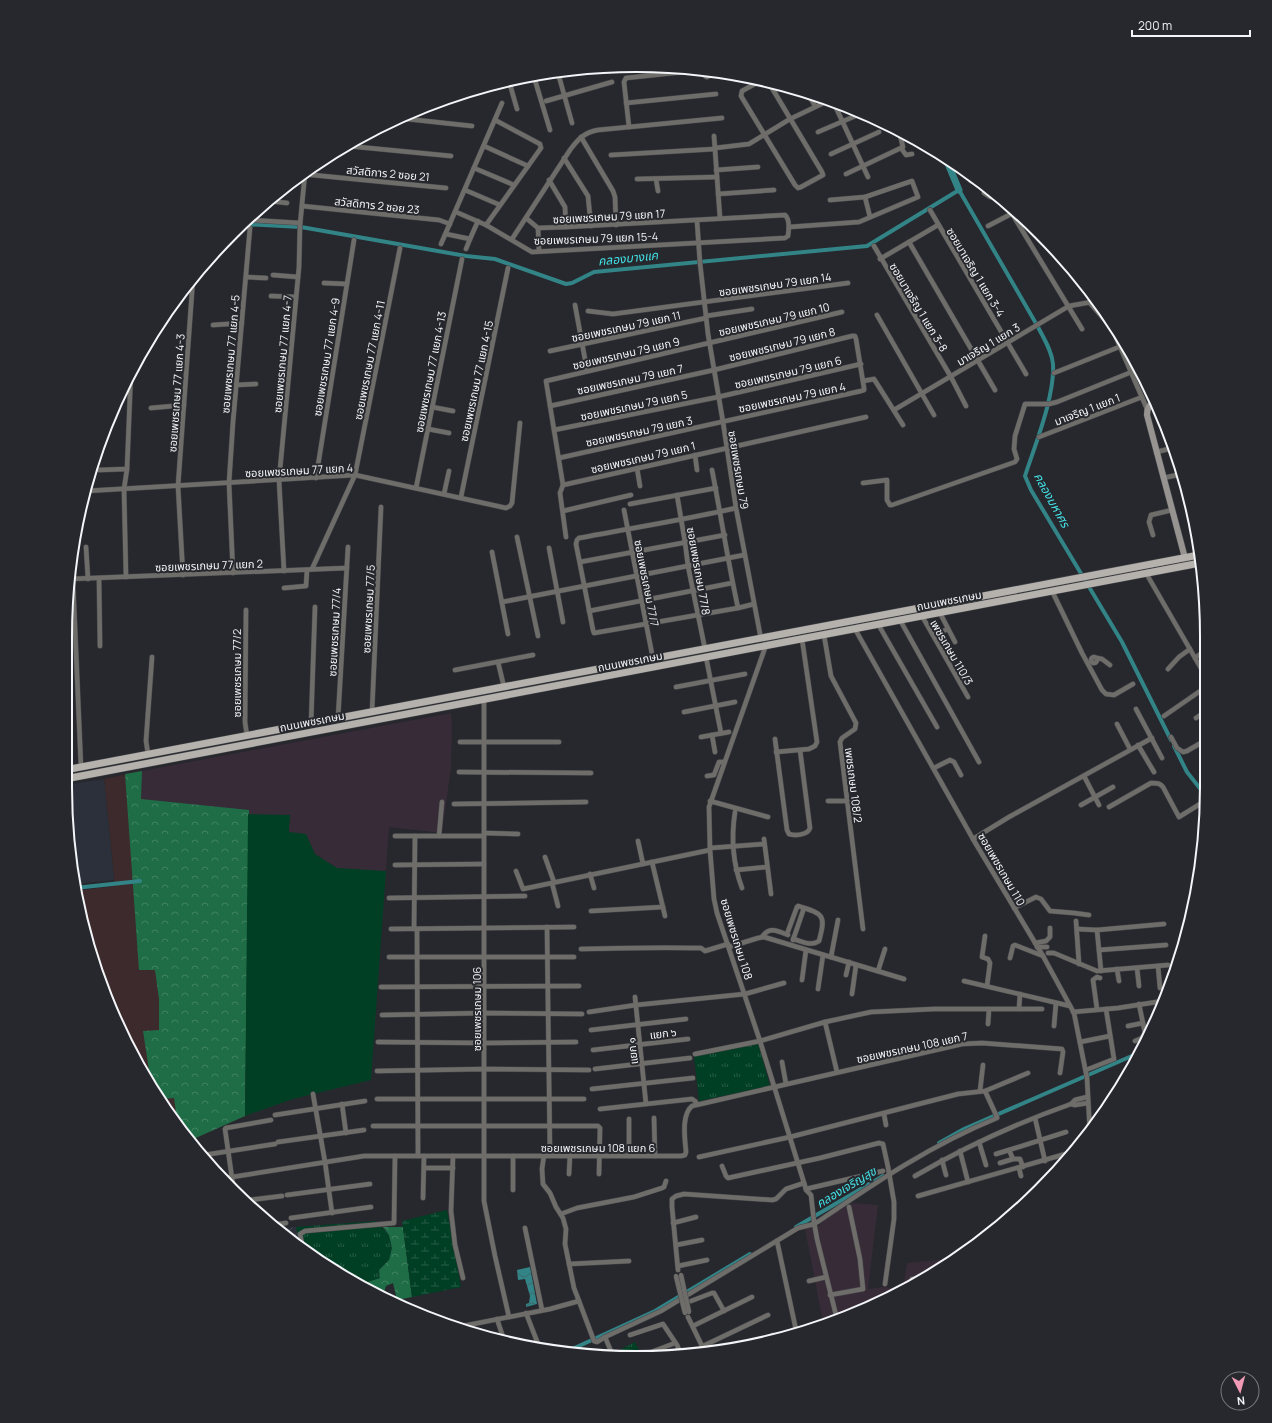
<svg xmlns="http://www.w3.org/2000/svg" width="1272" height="1423" viewBox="0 0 1272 1423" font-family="Manrope,'Noto Sans Thai',sans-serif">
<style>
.commercial{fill:#3d2a2c}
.industrial{fill:url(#industrial-furrows)}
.education{fill:#382b38}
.built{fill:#2c303b}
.grass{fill:url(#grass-tufts)}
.forest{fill:url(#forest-crowns)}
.wetland{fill:url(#wetland-marsh)}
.park{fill:url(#park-dots)}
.garden{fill:#003f24}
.water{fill:url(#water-waves)}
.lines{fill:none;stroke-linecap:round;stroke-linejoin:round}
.canal{stroke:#328487;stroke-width:4}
.river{stroke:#328487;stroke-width:7}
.street-casing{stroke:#434549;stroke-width:5.5}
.secondary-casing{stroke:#434549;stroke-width:7}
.primary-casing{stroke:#434549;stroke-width:8}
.street{stroke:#6f6d6a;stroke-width:4.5}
.secondary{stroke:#969390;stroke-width:6}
.primary{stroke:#b5b1ac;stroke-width:7}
.street-bridge-casing{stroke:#434549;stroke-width:5.5;stroke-linecap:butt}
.street-bridge{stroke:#6f6d6a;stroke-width:4.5}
.labels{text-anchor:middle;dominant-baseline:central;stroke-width:4;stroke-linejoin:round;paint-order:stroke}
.street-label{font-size:11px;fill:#f3f5f8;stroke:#26282d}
.water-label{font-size:12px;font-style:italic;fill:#43e3e8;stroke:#26282d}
.rim{fill:none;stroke:#f3f5f8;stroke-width:2}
</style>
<defs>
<pattern id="industrial-furrows" width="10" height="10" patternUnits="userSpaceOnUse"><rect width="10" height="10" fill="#2c303b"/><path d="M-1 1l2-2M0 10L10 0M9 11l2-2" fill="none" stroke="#41444e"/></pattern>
<pattern id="grass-tufts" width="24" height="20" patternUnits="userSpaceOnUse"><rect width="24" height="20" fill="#003f24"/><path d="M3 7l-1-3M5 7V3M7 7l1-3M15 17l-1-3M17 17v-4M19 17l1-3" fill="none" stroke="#265b45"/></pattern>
<pattern id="forest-crowns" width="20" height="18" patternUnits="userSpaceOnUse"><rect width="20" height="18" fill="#1f6d46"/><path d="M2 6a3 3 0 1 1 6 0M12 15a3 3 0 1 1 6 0" fill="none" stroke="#408261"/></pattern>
<pattern id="wetland-marsh" width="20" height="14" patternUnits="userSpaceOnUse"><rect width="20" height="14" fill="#003f24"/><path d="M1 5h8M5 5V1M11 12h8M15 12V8" fill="none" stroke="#265b45"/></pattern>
<pattern id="park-dots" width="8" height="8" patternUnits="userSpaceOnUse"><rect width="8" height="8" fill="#003f24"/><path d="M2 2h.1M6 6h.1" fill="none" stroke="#265b45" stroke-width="1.8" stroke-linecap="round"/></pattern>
<pattern id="water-waves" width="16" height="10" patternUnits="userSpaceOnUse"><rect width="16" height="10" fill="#328487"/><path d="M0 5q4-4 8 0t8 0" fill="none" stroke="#3c6a6c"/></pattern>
</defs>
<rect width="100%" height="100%" fill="#26282d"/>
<polygon class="commercial" points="142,771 141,798 248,816 245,1116 189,1141 183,1135 124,1039 76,899 75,891 115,886 104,779"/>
<polygon class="industrial" points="296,1227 300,1247 288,1240 276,1228"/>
<g class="education">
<polygon points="451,713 452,725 451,767 442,833 389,827 371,1080 293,1099 245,1116 248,816 141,799 142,771"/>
<polygon points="852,1203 878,1205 868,1289 883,1287 903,1289 907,1263 949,1259 889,1299 802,1332 801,1326 823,1322 805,1229 819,1226 825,1218"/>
</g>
<polygon class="built" points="104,779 114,880 75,884 65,785"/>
<g class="grass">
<polygon points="758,1043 770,1086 699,1101 694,1056"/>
<polygon points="376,1221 389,1235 392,1248 389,1260 379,1270 380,1278 365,1283 366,1288 300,1247 296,1227"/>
<polygon points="635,1342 642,1357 618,1356 616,1352"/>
</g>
<g class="forest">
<polygon points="142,771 141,799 249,810 245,1116 189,1141 183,1135 169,1113 176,1112 174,1098 161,1099 151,1083 143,1031 159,1030 159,999 155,970 139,970 125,774"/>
<polygon points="383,1227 403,1227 412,1297 397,1300 393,1283 386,1286 382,1298 366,1288 365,1283 380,1278 379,1270 389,1260 392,1248 389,1235"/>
</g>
<polygon class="wetland" points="447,1210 461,1287 412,1297 402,1221"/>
<polygon class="park" points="72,657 73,707 66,708 66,658"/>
<polygon class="garden" points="248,814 290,815 289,832 306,834 315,854 337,868 386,871 371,1080 293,1099 245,1116"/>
<polygon class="water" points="530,1267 537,1304 526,1307 526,1304 529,1303 530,1296 525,1279 518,1280 517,1270"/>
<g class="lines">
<g class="canal">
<path d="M244,224L301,227L466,256L495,259L566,284L572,283L594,272L867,246L959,190L1038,327C1044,339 1052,351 1053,364C1055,396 1035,445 1025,476L1031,490L1122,642L1171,740"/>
<polyline points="1174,746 1187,772 1206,796"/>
<polyline points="75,888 140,881"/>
<polyline points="939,1143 964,1129 1141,1052"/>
<polyline points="796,1227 883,1176"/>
<polyline points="568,1351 655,1311 750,1254"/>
</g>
<polyline class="river" points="946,159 959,190"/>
<g class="street-casing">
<g id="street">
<polyline points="704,72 705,76 707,77 719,72"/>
<polyline points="558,73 572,123"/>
<polyline points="534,77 550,130"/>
<polyline points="509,81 517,109"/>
<polyline points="760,81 742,91 741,96 795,185 798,188 801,187 823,175 822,172 769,83"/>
<polyline points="499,83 510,84"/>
<polyline points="467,92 477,93"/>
<polyline points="807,92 815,106"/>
<polyline points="546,101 612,82"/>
<polyline points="833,101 868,177"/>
<polyline points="626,103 716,94"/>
<polyline points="398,118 472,126"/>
<polyline points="629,127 624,82 626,78 692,71"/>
<polyline points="818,132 860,114"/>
<polyline points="714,136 720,218"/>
<polyline points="581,137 613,191 615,197 616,225"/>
<polyline points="348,146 451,156"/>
<polyline points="484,146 528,166"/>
<polyline points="715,148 749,144 790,119 830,100"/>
<polyline points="901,148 906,155 912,154"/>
<polyline points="831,154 879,132"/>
<polyline points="611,155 715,149"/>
<polyline points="564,158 588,196 591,226"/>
<polyline points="474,168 514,185"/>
<polyline points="716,170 758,167"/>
<polyline points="302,174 446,188"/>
<polyline points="846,174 903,147 899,131"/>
<polyline points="637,179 717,177"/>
<polyline points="656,179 658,191"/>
<polyline points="549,180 565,207 566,227"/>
<polyline points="971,181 975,180"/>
<polyline points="465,190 500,205"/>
<polyline points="984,193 990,197 997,195"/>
<polyline points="718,194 774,190"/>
<polyline points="865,197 870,217"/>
<polyline points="269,201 287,203"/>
<polyline points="1005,202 1082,329"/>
<polyline points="302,206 439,220 450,224"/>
<polyline points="930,210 1026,374"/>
<path d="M456,212L486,225L532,252L785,238L788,236C789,229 790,219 785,215L566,227L538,228L526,218"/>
<polyline points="249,220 300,223"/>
<polyline points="697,221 700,263 708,334 723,422 736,508 761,639"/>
<polyline points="486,225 541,148 540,144 495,120"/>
<polyline points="988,226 1013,213"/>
<polyline points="789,227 859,222 918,197 912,181 865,197 830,200"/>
<polyline points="538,228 539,251"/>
<polyline points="446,234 470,239 478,221"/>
<path d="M512,239L570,150C578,139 585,132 598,130L722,118"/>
<polyline points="909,242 995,390"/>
<polyline points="441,244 502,103"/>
<polyline points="874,246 951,377 966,406"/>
<polyline points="466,249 470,239"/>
<polyline points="880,259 938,225"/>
<polyline points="273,275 298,277"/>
<polyline points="246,277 266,278"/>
<polyline points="324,283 347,284"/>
<polyline points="1091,291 1094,302"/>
<polyline points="271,296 296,297"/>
<polyline points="1089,302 1112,328 1147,409"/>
<polyline points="575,305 587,370"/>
<polyline points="588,311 613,314 848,283"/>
<polyline points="877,315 934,415"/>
<polyline points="706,316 752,309"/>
<polyline points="213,325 242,323"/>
<polyline points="550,351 706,318"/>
<polyline points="1054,373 1124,345"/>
<polyline points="863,381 874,379 903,425"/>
<polyline points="236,385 256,384"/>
<polyline points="550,406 714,370 852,336 855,336 856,339 864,388 864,390 861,391 559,458"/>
<polyline points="432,407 453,411"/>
<polyline points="151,408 184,405"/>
<polyline points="894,410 1069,306 1097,301"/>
<polyline points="428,429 449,433"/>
<polyline points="554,430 718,397 861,364"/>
<polyline points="1039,437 1142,397"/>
<polyline points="1156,452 1173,448"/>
<polyline points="695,455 697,470"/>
<polyline points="637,468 640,486"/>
<polyline points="99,470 127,469"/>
<path d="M712,470C721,516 728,562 738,608L594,633L593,630L576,544L577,540L579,538C631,528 684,520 736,508"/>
<polyline points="316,478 354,240"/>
<polyline points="1163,478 1182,474"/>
<polyline points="863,483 887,480 887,500 890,505 892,505 1015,462 1017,459 1014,449 1015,436 1025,404 1049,404 1057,402 1139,369"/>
<polyline points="563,485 866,417"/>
<polyline points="416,488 462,259"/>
<polyline points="86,491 355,475 506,508 510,506 512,503 520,423"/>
<polyline points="444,494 449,471"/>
<polyline points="677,495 685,542 688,566 705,649"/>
<polyline points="461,497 508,268"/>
<polyline points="630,504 716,488"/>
<polyline points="624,510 653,659"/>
<polyline points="563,511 631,495"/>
<polyline points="1153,535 1149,522 1151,515 1172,510"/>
<polyline points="517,537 538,636"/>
<polyline points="566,537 560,493 563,485 546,381 842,312"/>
<polyline points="86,547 88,579"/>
<polyline points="549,548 563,622"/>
<polyline points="492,552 508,634"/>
<polyline points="72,558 81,767"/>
<polyline points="580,562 725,535"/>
<polyline points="312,569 355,475 400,248"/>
<polyline points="284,571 279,480 299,267 300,225 305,173"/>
<polyline points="233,573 229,483 233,422 250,228"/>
<polyline points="1146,573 1206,677"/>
<polyline points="183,575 178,486 193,278"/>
<polyline points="126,577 124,489 127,469 131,371"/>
<polyline points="99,578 100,646"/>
<polyline points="69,579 347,568"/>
<polyline points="284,588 306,586 307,570"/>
<polyline points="1052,591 1082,653 1102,690 1106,694 1114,695 1133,684"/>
<polyline points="502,602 744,555"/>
<polyline points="738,608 754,604"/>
<polyline points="246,610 245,722 247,736"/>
<polyline points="589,611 732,583"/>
<polyline points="940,613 955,642"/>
<polyline points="922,616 968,697"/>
<polyline points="900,620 979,762"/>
<polyline points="878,624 937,727"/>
<polyline points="855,629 973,839 1043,956 1074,1013 1087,1078 1090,1133"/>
<polyline points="936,634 948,629"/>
<polyline points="824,635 831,676 856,723 855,729 842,738 840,742 863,929"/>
<polyline points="766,645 709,807 710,850 714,899 717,913 760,1041 805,1186 806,1190 811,1195 814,1222 817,1239 837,1319"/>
<polyline points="706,657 721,733"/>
<circle cx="1094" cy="660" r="3"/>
<polyline points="1097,658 1102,659 1110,665"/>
<polyline points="1195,658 1206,650"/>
<polyline points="498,662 504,687"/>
<polyline points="1168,669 1179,657 1190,649"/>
<polyline points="455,670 533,655"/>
<polyline points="676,687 745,674"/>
<polyline points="484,700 484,1201 495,1256 509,1317"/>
<polyline points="1136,709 1162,758"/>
<polyline points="372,712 381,507"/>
<polyline points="684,712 735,702"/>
<polyline points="1164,716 1206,687"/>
<polyline points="338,718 348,547"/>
<polyline points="1196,718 1206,711"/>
<polyline points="311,724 315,607"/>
<polyline points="1117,724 1130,749"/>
<polyline points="712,735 715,752"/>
<polyline points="701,737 729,732"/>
<polyline points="1171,737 1177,748 1183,752 1187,751 1206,740"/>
<path d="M775,739L787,830L789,834C795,836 808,835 810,828L800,750"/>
<polyline points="460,742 559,742"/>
<polyline points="1138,745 1154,772"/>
<polyline points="776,752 809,749 815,746 817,742 802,639"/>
<polyline points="148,754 146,741 152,657"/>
<polyline points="934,768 950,760 954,762 961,775"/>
<polyline points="459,772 591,773"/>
<polyline points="707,776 714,775 719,762 724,762"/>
<polyline points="1084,776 1099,805"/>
<polyline points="710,801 768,817"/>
<polyline points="828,801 847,801"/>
<polyline points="454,804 586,802"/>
<polyline points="1081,805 1113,787"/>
<path d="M1109,807L1151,783C1157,783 1160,783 1163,787L1179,817L1200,804L1206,808"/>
<path d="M735,812C731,838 733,864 742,888"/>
<polyline points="484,833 518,834"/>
<polyline points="395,836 484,836"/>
<polyline points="439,836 442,802"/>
<polyline points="764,839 771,894"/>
<polyline points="973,839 1009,817 1152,738"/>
<polyline points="638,841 643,864"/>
<polyline points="710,848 764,844"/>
<polyline points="545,857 554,882"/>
<polyline points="652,862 665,916"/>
<polyline points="395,865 484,864"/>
<polyline points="736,870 767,867"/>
<polyline points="516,871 523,889 710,850"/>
<polyline points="590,874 594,888"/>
<polyline points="552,883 558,906"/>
<polyline points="389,898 525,896"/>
<polyline points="1014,908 1036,897 1041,899 1050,911 1074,913 1089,915"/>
<polyline points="591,911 663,907"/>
<polyline points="1076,921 1079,964"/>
<polyline points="547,927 550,1155"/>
<polyline points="391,929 574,927"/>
<polyline points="414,929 415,836"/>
<polyline points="417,929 418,1156"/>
<polyline points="1077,929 1097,930 1164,924"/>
<polyline points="1097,930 1101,971"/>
<path d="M787,934L797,907L798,906C824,914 826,915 819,941C811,947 802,941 793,939"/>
<polyline points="985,936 982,957 988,959 990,963 987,986"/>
<path d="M762,937C769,926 778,931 788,935"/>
<polyline points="793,940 804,908"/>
<polyline points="1035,943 1046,941 1050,937 1050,928"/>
<polyline points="729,947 758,938 764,937 904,979"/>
<polyline points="1037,947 1047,947"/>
<path d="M581,949C620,948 658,947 697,948H701L705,951L728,944"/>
<polyline points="1099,950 1166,945"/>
<polyline points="1048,953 1054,953 1097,971 1168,965"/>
<polyline points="389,957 574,957"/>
<polyline points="831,957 838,920"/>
<polyline points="1010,958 1013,946 1015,945 1043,956"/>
<polyline points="1158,966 1160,988"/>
<polyline points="1137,968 1139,986"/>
<polyline points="1117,969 1119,981"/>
<polyline points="878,971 885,949"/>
<polyline points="846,975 849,962"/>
<polyline points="802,980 806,950"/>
<polyline points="964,981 1070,1006"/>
<polyline points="381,987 579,986"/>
<polyline points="818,989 823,955"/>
<polyline points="852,994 856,965"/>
<polyline points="635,997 646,1104"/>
<polyline points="1158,1002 1160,1009"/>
<polyline points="1019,1009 1020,994"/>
<polyline points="1097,1009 1093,980 1097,977 1100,978"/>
<polyline points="589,1012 636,1005 745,994 784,983"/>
<polyline points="1073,1012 1118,1008 1163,1001"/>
<polyline points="382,1015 485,1013 582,1014"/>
<polyline points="825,1022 837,1072"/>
<polyline points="988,1024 989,1009"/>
<polyline points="1054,1026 1056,1003"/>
<polyline points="1128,1026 1143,1023"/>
<polyline points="591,1030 686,1019"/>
<polyline points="1135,1041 1142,1038 1145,1033 1139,1004"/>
<polyline points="378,1042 485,1043 576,1042"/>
<polyline points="1080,1042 1110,1036"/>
<polyline points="593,1050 688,1039"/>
<polyline points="695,1054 760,1041 825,1022 871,1012 934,1009 1042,1009"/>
<polyline points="782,1062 786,1084"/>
<polyline points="595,1069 690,1058"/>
<polyline points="1086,1070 1114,1059 1106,1009"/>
<polyline points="377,1071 485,1069 589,1070"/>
<polyline points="592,1089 693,1078"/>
<polyline points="980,1091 983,1065"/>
<polyline points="985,1091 997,1117"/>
<polyline points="313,1094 325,1162 332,1213"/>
<polyline points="1087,1097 1075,1100 1071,1104 1075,1105 1088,1103"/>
<polyline points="377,1099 584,1099"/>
<polyline points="342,1104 346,1133"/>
<polyline points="600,1109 692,1099 695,1101 697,1104"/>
<polyline points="884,1114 886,1125"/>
<polyline points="275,1115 365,1101"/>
<polyline points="654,1118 655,1156"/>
<polyline points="1035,1118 1045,1161"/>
<polyline points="373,1126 598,1126 600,1128 599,1174"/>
<polyline points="278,1142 364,1130"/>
<polyline points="979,1142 986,1165"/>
<polyline points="1071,1148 1077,1147"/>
<polyline points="960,1151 968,1182"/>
<polyline points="996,1154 1009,1150"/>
<polyline points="204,1155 275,1144"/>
<polyline points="453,1156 451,1211 455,1245 463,1278"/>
<polyline points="629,1156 629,1119"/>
<polyline points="699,1157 790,1137 958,1094 985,1091 1028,1073"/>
<polyline points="942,1160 946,1175"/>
<polyline points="1000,1163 1013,1159"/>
<polyline points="722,1166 726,1176 728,1178 820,1158 879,1143 883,1144 888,1167 894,1202 894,1219 885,1284"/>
<polyline points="1023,1167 1020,1159 1013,1159 1009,1150 1066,1132"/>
<polyline points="424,1168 453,1168"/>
<polyline points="1019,1168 1021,1176"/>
<polyline points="569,1174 570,1155"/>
<path d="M915,1176C965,1147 1017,1123 1071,1104"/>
<path d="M226,1178L364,1156H681L685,1155L686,1152C685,1139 681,1115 692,1106L962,1044L982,1043L1062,1049L1063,1052L1060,1073"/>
<polyline points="233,1185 225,1129 226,1128 271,1120"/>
<polyline points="806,1189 883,1171"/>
<polyline points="513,1190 513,1156"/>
<polyline points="287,1195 370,1184"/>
<polyline points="918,1196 1069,1153"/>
<polyline points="423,1198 424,1156"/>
<polyline points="249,1200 282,1196"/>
<polyline points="561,1214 577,1208 634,1197 662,1188 664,1187 666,1181"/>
<polyline points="291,1218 371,1207"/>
<polyline points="673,1223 696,1217"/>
<polyline points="273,1225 286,1223"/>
<polyline points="525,1228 542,1310"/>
<polyline points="777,1241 796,1330"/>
<polyline points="676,1245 702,1240"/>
<polyline points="303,1249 300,1234 305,1231 394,1223 395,1156"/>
<polyline points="569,1264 629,1261"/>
<polyline points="678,1266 707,1260"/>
<polyline points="678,1270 672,1207 672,1199 676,1196 684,1194 772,1200 776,1199 786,1189 804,1183"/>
<polyline points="912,1279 919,1279"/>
<polyline points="809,1281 826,1277"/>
<polyline points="830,1295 863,1289 860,1259 849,1207"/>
<polyline points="579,1301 594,1341 597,1342 605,1337 613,1356"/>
<polyline points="691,1301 712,1293 714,1293 724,1311"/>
<polyline points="526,1313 540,1349"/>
<polyline points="688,1317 703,1348"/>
<polyline points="497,1319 504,1340"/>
<polyline points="463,1326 550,1309 579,1301 574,1288 565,1244 566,1229 563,1218 556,1207 550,1193 543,1184 542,1169 544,1155"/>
<polyline points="693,1326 752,1297"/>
<polyline points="630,1335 663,1324 677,1345 680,1352"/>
<path d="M605,1337L661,1311L798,1228L814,1224L819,1221C876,1182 933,1144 997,1118"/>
<polyline points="759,1342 773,1335"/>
<polyline points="703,1346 768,1315"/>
<polyline points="641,1356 675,1343"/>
</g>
</g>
<g class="secondary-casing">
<path id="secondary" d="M1155,401C1149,405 1147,408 1147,415L1185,558"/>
</g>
<g class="primary-casing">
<g id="primary">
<polyline points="65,770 1199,555"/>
<polyline points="65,779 1200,563"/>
</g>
</g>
<use href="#street" class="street"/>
<use href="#secondary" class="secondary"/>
<use href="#primary" class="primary"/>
<g class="street-bridge-casing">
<g id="street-bridge">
<polyline points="681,1275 689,1312"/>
<polyline points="676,1276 685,1313"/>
</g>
</g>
<use href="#street-bridge" class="street-bridge"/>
</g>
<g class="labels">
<g class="street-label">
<text transform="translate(388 173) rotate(5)">สวัสดิการ 2 ซอย 21</text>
<text transform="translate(377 205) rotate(6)">สวัสดิการ 2 ซอย 23</text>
<text transform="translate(609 216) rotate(-3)">ซอยเพชรเกษม 79 แยก 17</text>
<text transform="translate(596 238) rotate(-2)">ซอยเพชรเกษม 79 แยก 15-4</text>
<text transform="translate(976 272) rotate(59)">ซอยมาเจริญ 1 แยก 3-4</text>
<text transform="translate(775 284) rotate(-8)">ซอยเพชรเกษม 79 แยก 14</text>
<text transform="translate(919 307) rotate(59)">ซอยมาเจริญ 1 แยก 3-8</text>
<text transform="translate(774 319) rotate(-13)">ซอยเพชรเกษม 79 แยก 10</text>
<text transform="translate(626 326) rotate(-12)">ซอยเพชรเกษม 79 แยก 11</text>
<text transform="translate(782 344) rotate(-14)">ซอยเพชรเกษม 79 แยก 8</text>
<text transform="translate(988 344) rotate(-31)">มาเจริญ 1 แยก 3</text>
<text transform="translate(626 353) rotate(-13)">ซอยเพชรเกษม 79 แยก 9</text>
<text transform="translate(230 354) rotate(-85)">ซอยเพชรเกษม 77 แยก 4-5</text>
<text transform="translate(282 354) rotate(-85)">ซอยเพชรเกษม 77 แยก 4-7</text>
<text transform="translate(326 357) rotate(-81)">ซอยเพชรเกษม 77 แยก 4-9</text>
<text transform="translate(369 360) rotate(-79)">ซอยเพชรเกษม 77 แยก 4-11</text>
<text transform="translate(430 372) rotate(-79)">ซอยเพชรเกษม 77 แยก 4-13</text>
<text transform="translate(788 372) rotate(-13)">ซอยเพชรเกษม 79 แยก 6</text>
<text transform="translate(630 379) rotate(-12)">ซอยเพชรเกษม 79 แยก 7</text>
<text transform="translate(476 381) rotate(-78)">ซอยเพชรเกษม 77 แยก 4-15</text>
<text transform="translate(176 393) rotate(-86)">ซอยเพชรเกษม 77 แยก 4-3</text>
<text transform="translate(792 397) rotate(-12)">ซอยเพชรเกษม 79 แยก 4</text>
<text transform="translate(634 405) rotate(-12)">ซอยเพชรเกษม 79 แยก 5</text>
<text transform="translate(1087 409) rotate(-21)">มาเจริญ 1 แยก 1</text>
<text transform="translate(639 431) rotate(-12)">ซอยเพชรเกษม 79 แยก 3</text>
<text transform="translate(643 457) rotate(-13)">ซอยเพชรเกษม 79 แยก 1</text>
<text transform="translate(299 470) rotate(-3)">ซอยเพชรเกษม 77 แยก 4</text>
<text transform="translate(739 470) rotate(81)">ซอยเพชรเกษม 79</text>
<text transform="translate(209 565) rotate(-2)">ซอยเพชรเกษม 77 แยก 2</text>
<text transform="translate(699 571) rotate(80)">ซอยเพชรเกษม 77/8</text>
<text transform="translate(647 583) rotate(79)">ซอยเพชรเกษม 77/7</text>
<text transform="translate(949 600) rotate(-11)">ถนนเพชรเกษม</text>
<text transform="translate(368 609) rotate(-87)">ซอยเพชรเกษม 77/5</text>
<text transform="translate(334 632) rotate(-87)">ซอยเพชรเกษม 77/4</text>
<text transform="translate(952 652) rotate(60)">เพชรเกษม 110/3</text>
<text transform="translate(630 661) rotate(-11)">ถนนเพชรเกษม</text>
<text transform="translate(236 673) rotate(-90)">ซอยเพชรเกษม 77/2</text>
<text transform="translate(312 721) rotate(-11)">ถนนเพชรเกษม</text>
<text transform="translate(854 785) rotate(83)">เพชรเกษม 108/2</text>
<text transform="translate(1002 869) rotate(60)">ซอยเพชรเกษม 110</text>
<text transform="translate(737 939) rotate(73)">ซอยเพชรเกษม 108</text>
<text transform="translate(476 1009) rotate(-90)">ซอยเพชรเกษม 106</text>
<text transform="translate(663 1033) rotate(-7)">แยก ๖</text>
<text transform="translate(912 1047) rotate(-12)">ซอยเพชรเกษม 108 แยก 7</text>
<text transform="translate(632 1051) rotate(-96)">แยก ๑</text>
<text x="598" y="1147">ซอยเพชรเกษม 108 แยก 6</text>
</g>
<g class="water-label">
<text transform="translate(628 258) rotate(-6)">คลองบางแค</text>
<text transform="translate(1052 500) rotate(61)">คลองมหาศร</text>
<text transform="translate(846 1187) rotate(-31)">คลองเจริญสุข</text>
</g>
</g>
<path d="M0 0H1272V1423H0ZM636 72H636A564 564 0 0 1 1200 636V787A564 564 0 0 1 636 1351H636A564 564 0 0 1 72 787V636A564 564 0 0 1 636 72Z" fill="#26282d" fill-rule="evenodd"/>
<path class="rim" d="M636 72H636A564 564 0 0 1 1200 636V787A564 564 0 0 1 636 1351H636A564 564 0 0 1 72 787V636A564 564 0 0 1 636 72Z"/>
<g transform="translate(1240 1391) rotate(174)"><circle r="19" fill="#26282d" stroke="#787a7e"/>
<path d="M0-3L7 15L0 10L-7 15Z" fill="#f09ab5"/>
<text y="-6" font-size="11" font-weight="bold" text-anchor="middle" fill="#f3f5f8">N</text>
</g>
<path d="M1132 30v6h118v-6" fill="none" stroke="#f3f5f8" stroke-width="2"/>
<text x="1138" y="30" font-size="12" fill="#f3f5f8" stroke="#26282d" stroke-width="3" paint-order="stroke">200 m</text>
</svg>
